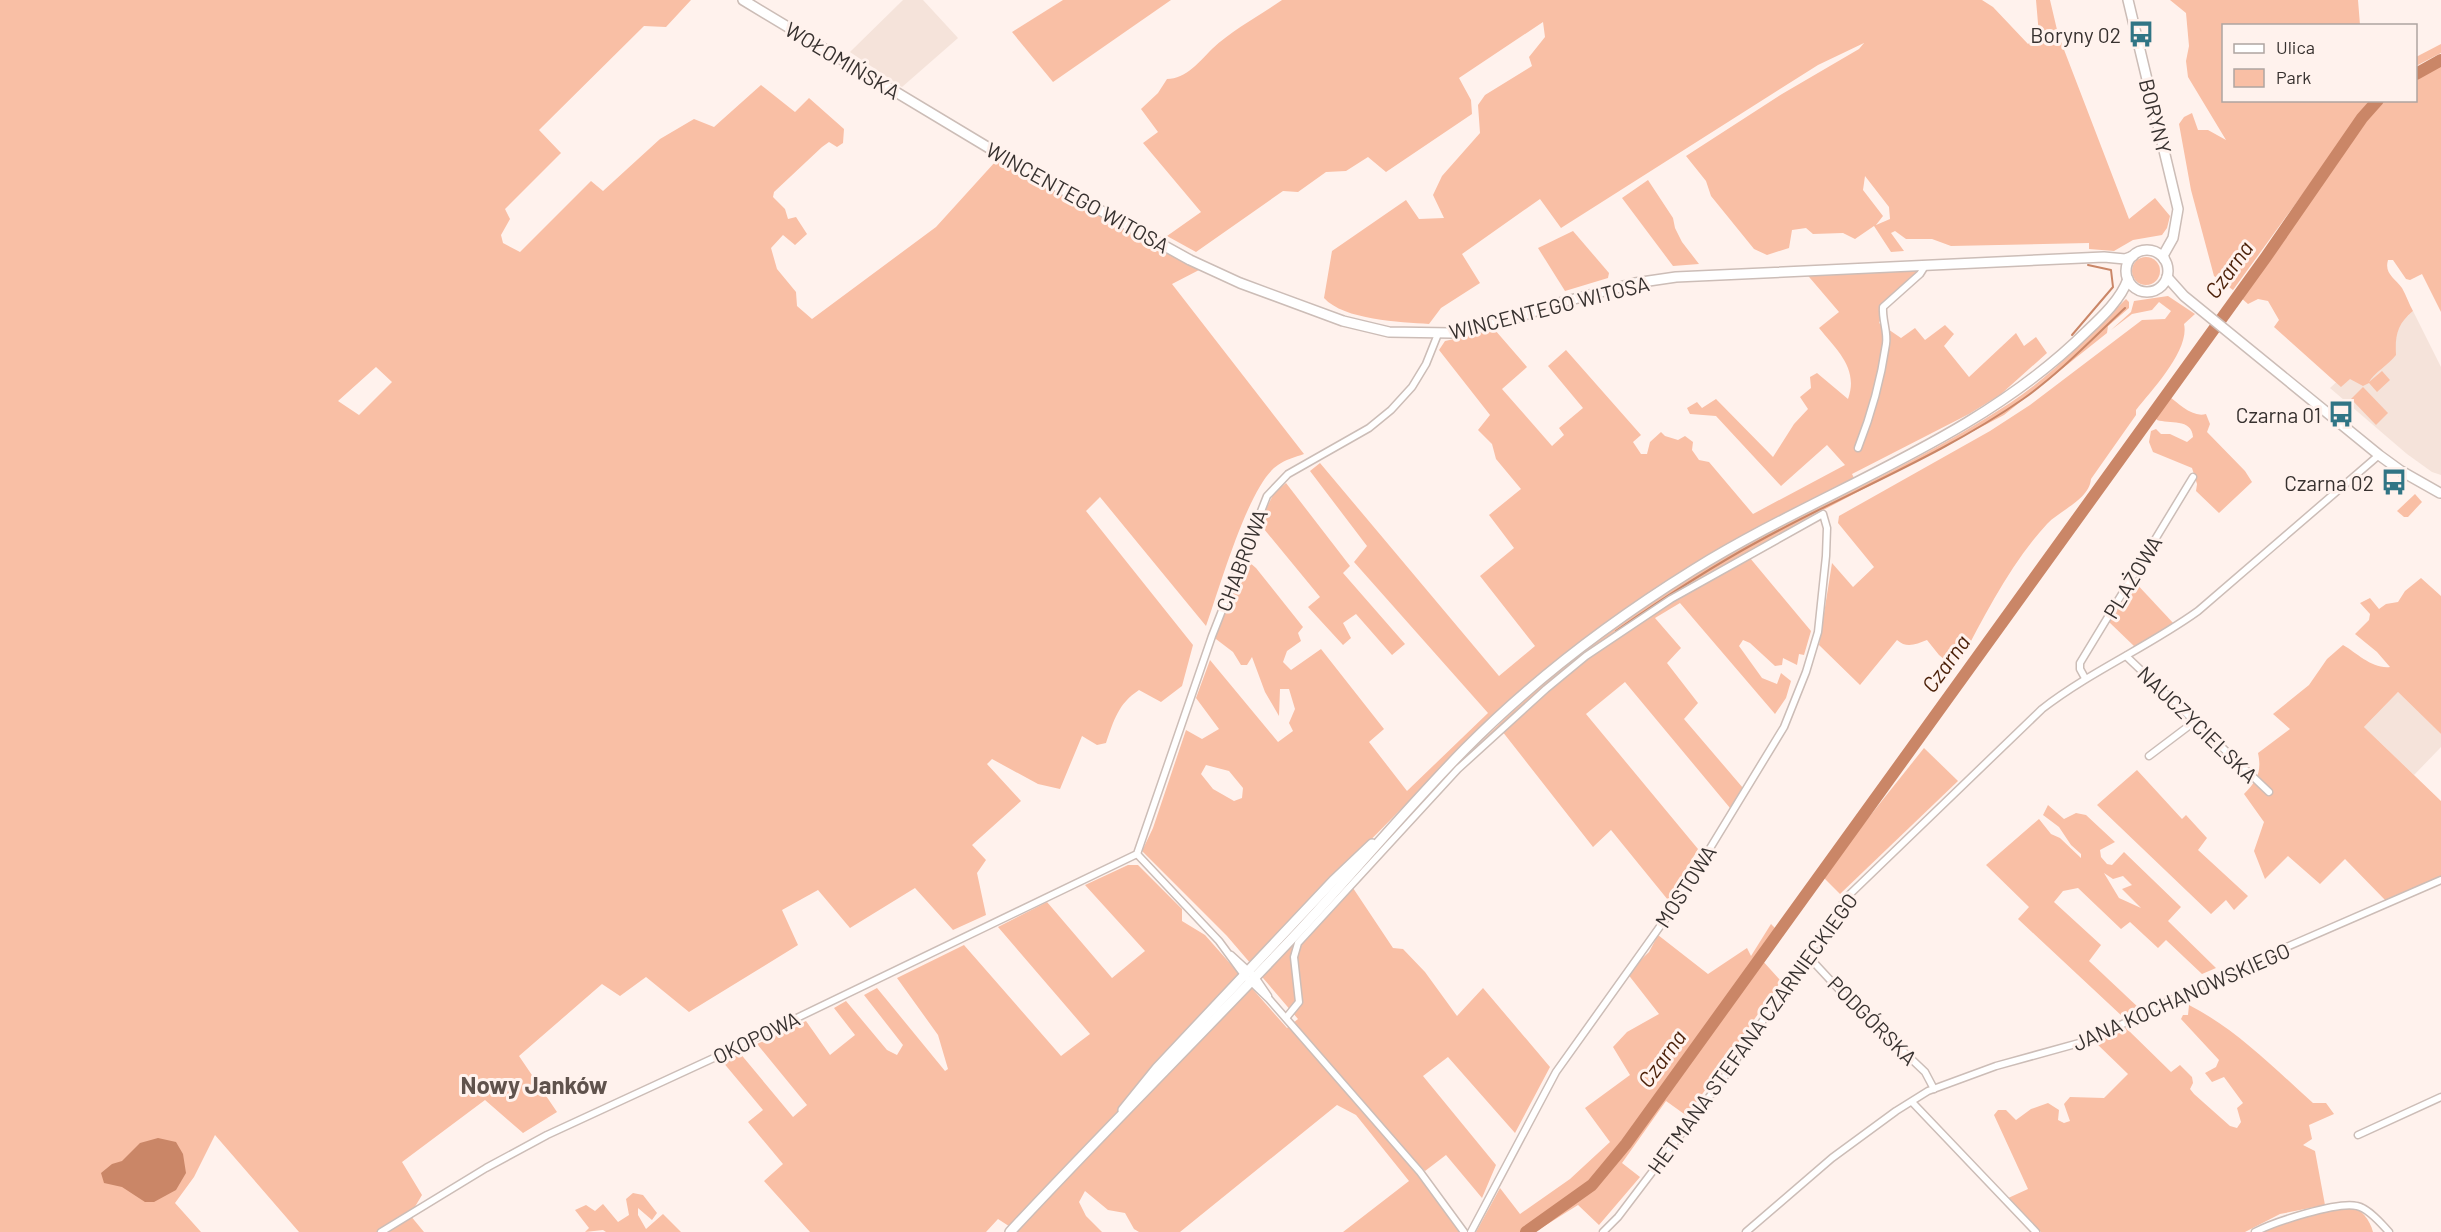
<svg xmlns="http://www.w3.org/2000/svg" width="2441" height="1232" viewBox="0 0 2441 1232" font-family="Barlow,sans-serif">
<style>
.built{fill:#f5e3da}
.green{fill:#f9bfa5;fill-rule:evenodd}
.water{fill:#ca8667}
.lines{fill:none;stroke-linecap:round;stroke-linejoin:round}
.stream{stroke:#ca8667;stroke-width:2}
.river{stroke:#ca8667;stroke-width:12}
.street-casing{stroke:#ccbdb7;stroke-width:9}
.secondary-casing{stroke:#ccbdb7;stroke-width:12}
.street{stroke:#fff;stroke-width:6}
.secondary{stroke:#fff;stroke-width:9}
.labels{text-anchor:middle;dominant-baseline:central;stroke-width:6;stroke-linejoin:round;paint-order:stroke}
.poi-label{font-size:21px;fill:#37312f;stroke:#fff2ed;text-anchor:end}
.street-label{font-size:21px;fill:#37312f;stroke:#fff2ed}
.water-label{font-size:22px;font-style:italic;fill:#4a1e06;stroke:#fff2ed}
.quarter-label{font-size:24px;font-weight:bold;fill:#60534d;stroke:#fff2ed}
</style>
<rect width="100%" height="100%" fill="#fff2ed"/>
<g class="built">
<polygon points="903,0 923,0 958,38 902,87 850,52"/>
<polygon points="2413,311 2441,367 2441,475 2432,472 2407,454 2330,388"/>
<polygon points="2398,692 2441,734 2441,747 2414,775 2364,727"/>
</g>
<g class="green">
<path d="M0,0H691L666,27L644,26L539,130L561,153L505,209L510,219L501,235L503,243L520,252L591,181L603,191L660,139L694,119L714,127L761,85L795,112L809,98L844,129L843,143L837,147L829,142L822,147L774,192L773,197L785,209L788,219L796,217L807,234L795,245L783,235L771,248L777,269L796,292L797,306L812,319L936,227L1005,151L1107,208L1201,269L1172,284L1304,454C1295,457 1285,460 1278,465C1249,483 1219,590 1206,626L1100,497L1086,511L1193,645L1182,686L1161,702L1139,690C1118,704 1114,720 1106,743L1097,745L1082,736L1060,789L1038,784L992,759L987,764L1021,801L972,845L986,860L977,873L986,915L953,930L915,888L850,928L818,890L782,910L798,945L689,1012L646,977L620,996L602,984L519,1056L557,1112L523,1133L485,1100L402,1162L422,1195L410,1215L424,1232H299L215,1135L194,1177L175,1203L201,1232H0ZM376,367L392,382L359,415L338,401Z"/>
<polygon points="1063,0 1171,0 1053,82 1012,32"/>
<path d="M1282,0H1982L1993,7L2028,44L2039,35L2036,0H2050L2058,34L2129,219L2155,198L2170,216L2167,228L2162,235L2133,240L2114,251L2089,249V243L1951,246L1932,239H1906L1895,231L1891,233L1904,251L1891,252L1874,226L1855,239L1843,233L1813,234L1806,228L1792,230L1789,248L1767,255L1754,249L1711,196L1706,181L1686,156L1782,94L1859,49L1864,43L1818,65L1561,228L1540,199L1462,254L1480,283L1441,308L1429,324C1400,322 1344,320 1324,298L1332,251L1406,200L1419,219L1444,218L1433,195L1442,176L1480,133L1478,105L1485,95L1532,66L1529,57L1545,37L1543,22L1459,78L1471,100L1472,114L1386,172L1368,157L1346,171L1326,172L1298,192L1283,191L1196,252L1167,236L1201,212L1143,143L1158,132L1141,109L1158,93L1167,79C1186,79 1200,61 1212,49C1232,30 1259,16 1282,0ZM1865,176L1889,207L1890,219L1876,225L1883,216L1863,190Z"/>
<polygon points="2170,0 2358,0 2360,25 2224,26 2224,100 2370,101 2233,290 2214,276 2191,190 2179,124 2184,117 2192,113 2198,130 2208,130 2226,140 2188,77 2186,61 2189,46 2186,13"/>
<polygon points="2441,44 2441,53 2416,66 2416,57"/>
<path d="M2441,63V312L2422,274L2410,280L2406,279L2393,260H2388C2384,274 2395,278 2402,288C2406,295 2409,304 2413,311C2397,324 2395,336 2396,355C2389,364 2373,374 2369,382L2382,371L2390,380L2377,392L2369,383L2363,386L2350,379L2341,387L2274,327L2279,320L2268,301L2258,299L2248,304L2240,297L2337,164L2364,121L2382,101L2416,100V77Z"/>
<polygon points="1648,180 1673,218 1675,228 1682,242 1699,264 1673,266 1622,198"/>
<polygon points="1573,231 1609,273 1608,278 1565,291 1538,248"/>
<circle cx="2146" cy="271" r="14"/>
<path d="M1925,266L1901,287L1893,303L1885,308L1879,323L1901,338L1915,328L1925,340L1945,325L1954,334L1944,346L1969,377L2016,333L2024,346L2036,337L2047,353L2000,395L1969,414L1852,474L1854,478L1725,546L1616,616L1419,791L1326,885L1335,896C1434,788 1531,680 1654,599C1767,523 1897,478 2010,403C2054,374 2089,335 2126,299L2129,302V308L2108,326L2107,333L2004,415L1793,526L1795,532L1750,558L1811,631L1804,655L1799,654L1797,665L1783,658L1782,665L1775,666L1750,643L1743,640L1739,646L1762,678L1777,684L1781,673L1791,681L1786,698L1775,714L1680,603L1655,618L1681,648L1667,663L1698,703L1684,719L1743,788L1730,808L1625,682L1586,714L1698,849L1668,900L1611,830L1593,847L1502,731L1424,808L1353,888L1393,948L1403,949L1425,972L1457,1016L1483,988L1550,1067L1515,1133L1448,1057L1423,1076L1496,1165L1482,1198L1446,1155L1425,1171L1409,1155L1404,1159L1434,1194L1460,1232H1343L1409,1181L1356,1115L1337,1105L1180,1232H1139L1134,1229L1125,1213L1108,1210L1085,1191L1079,1202L1086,1216L1102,1232H1018L998,1219L986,1232H810L764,1181L783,1164L748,1122L763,1110L722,1061L739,1052L793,1117L807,1105L757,1044L806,1021L830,1055L855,1035L834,1008L846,1001L887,1050L897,1055L903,1045L864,995L877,988L945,1071L948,1069L938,1035L897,978L964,945L1061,1056L1090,1034L998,927L1047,902L1112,978L1145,951L1085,885L1128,865H1138L1182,909V921L1205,935L1287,1028L1298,1019L1227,936L1142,851L1153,828L1186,730L1202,739L1219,729L1196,698L1210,660L1278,742L1293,731L1289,723L1295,709L1289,689H1280L1279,716L1265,692L1252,657L1247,665H1241L1233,652L1212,636L1242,556L1256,568L1303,627L1298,633L1301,641L1287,651L1283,662L1291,670L1321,649L1384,729L1369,742L1407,791L1488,713L1354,562L1367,546L1310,471L1320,463L1499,676L1535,646L1480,576L1514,548L1489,515L1521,489L1496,459L1492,444L1478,430L1490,415L1439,350L1445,341L1495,330L1527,367L1502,389L1552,446L1564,435L1559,428L1583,408L1548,366L1566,350L1641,435L1633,442L1641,454H1647L1650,442L1661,432L1665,436L1678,440L1685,436L1693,442L1692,450L1699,460L1709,462L1753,514L1845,465L1827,445L1781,486L1716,416L1690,414L1687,408L1697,402L1702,408L1716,399L1773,457L1794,424L1808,409L1800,397L1811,388L1810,377L1817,373L1848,399C1859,369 1837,350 1819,328L1839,312L1804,271ZM1206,765L1229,771L1243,788L1242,798L1234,801L1213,789L1201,774Z"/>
<path d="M2168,296L2195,314L2184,324C2190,350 2152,390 2136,410V415L2091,479C2089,500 2060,510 2047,524C2011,563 1986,613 1961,660L1949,663L1939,655L1927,640C1916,644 1907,649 1897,640L1860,685L1819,645L1832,563L1853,587L1874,567L1838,523L1839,516L1990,431L2030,405L2142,320L2165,319L2171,311L2159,302L2152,310L2132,314L2111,330L2131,312L2134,301Z"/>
<polygon points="2363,387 2388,413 2376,425 2351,399"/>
<path d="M2168,396C2179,403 2192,418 2206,414L2210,424L2207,432L2245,471L2252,482L2219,513L2196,491L2197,484L2192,468L2153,452L2149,442L2151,431L2156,429L2161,434H2170L2187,442L2193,437C2192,418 2169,424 2157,420L2154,415Z"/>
<polygon points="1286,483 1350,566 1343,573 1405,644 1392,655 1356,614 1343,623 1351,638 1343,645 1308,607 1320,597 1259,523 1274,493"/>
<polygon points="2415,494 2422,502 2408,517 2404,517 2397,511"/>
<path d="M2421,578L2441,596V734L2398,692L2364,727L2441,801V878L2387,902L2345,859L2320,884L2288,856L2265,879L2254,851L2264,822L2244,794C2257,781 2262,772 2258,753L2290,729L2273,714L2309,685L2327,659L2343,645C2357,653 2372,669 2390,667L2377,652L2355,634L2369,620L2370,614L2360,603L2370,598L2379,609L2386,604L2398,602L2405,591Z"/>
<polygon points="2133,580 2175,625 2135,647 2108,621"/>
<polygon points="1924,748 1958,781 1840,894 1822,876"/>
<polygon points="2137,770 2182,819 2186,815 2207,838 2198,850 2248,896 2234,910 2226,900 2211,914 2097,805"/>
<path d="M2048,805L2064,819L2076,813L2086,815L2115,842L2100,850L2101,857L2107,864L2112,865L2124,852L2181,907L2168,921L2216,968L2202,974L2166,940L2158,948L2130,922L2121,929L2078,888L2063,891L2054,902L2101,945L2089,961L2140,1009L2123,1017L2018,919L2029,907L1986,865L2039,819L2051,834L2060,838L2081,858V854L2071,845L2059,827L2043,815ZM2104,873L2113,879L2123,876L2132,885L2122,889L2141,908L2119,898Z"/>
<polygon points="1771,924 1778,931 1658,1095 1662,1097 1761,959 1781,981 1687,1116 1666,1101 1622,1163 1640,1177 1599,1225 1578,1205 1535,1232 1476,1232 1500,1188 1520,1214 1570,1179 1610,1142 1585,1108 1630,1075 1613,1047 1627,1032 1659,1014 1627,973 1649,952 1658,935 1708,974 1747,948 1751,956"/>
<path d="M2189,1005C2236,1029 2274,1068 2313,1103H2326L2334,1114L2309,1125L2312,1139L2303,1145L2315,1151L2325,1205L2280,1214L2245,1232H2041L2006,1199L2028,1189L1994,1115L1998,1110H2006L2016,1120L2031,1109L2048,1103L2059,1110L2058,1120L2064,1123L2070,1121L2064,1104L2070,1097L2104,1098L2128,1074L2095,1042L2125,1027L2171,1072L2180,1065L2192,1077L2193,1083L2190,1089L2194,1094L2230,1126L2237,1128L2241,1122L2237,1108L2243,1103L2224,1077L2212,1082L2205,1073L2216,1067L2219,1060L2181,1019L2183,1015H2188Z"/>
<polygon points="633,1193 643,1195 657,1213 652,1220 638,1208 638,1215 646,1229 663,1214 681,1232 606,1232 603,1230 585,1232 589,1228 575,1210 586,1205 595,1211 603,1204 618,1222 629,1215 626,1199"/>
<path d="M2349,1205C2361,1208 2370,1220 2373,1232H2261L2281,1219Z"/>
</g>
<polygon class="water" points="158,1138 176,1142 183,1154 186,1173 176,1190 154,1202 145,1202 122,1187 104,1183 101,1173 112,1164 122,1161 140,1143"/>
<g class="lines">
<g class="stream">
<polyline points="2072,335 2113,287 2111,270 2088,265"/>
<path d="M1616,631C1662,599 1709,568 1759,541C1846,493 1941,456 2023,399C2060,373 2092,339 2125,308"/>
</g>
<g class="river">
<polyline points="2416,74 2441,60"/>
<polyline points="1526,1232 1592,1185 1626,1144 2266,257 2362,118 2378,100"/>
</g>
<g class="street-casing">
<g id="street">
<path d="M1858,448C1871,415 1881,379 1886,344C1888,332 1882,320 1883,307L1920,274L1925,266"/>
<polyline points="2126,656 2269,792"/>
<polyline points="2085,678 2080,669 2080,663 2193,477"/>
<polyline points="2149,756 2194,722"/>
<polyline points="1137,854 1219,941 1244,975 1269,999 1420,1172 1464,1232"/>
<polyline points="1806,954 1845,996 1925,1072 1934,1089"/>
<polyline points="1231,955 1255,977 1268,996"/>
<polyline points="1286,1018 1299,1002 1294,957 1298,943 1458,769 1546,689 1586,656 1671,599 1823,514 1827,528 1826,556 1818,632 1806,672 1784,727 1676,904 1556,1072 1471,1232"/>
<polyline points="1912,1102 2036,1232"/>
<polyline points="2358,1135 2441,1097"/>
<polyline points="381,1232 486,1168 547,1135 718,1056 1137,854 1212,636 1267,496 1288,474 1369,428 1391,410 1412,387 1426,364 1438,334"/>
<path d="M1603,1232L1618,1217L1725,1076L1848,896L2042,709C2091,671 2148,647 2198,611L2379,455"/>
<polyline points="1746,1232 1832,1158 1896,1111 1928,1091 1996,1066 2090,1040 2220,976 2441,880"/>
<path d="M2255,1232C2274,1222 2338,1201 2357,1206C2368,1208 2382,1224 2389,1232"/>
</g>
</g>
<g class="secondary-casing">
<g id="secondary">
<polyline points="743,0 1004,157 1190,260 1240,283 1343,321 1389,332 1451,333 1504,322 1559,303 1635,283 1676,277 2104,257 2125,259 2133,256"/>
<polyline points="2128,0 2178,209 2173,238 2164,254 2164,259"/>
<circle cx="2147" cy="271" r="21"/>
<polyline points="2167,277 2184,296 2379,455 2401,471 2440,493"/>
<polyline points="1123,1110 1157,1068 1333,881 1372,844"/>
<path d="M1010,1232C1105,1130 1203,1033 1299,931C1355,871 1407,808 1465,749C1533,680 1611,621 1693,570C1825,488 1975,442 2087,331C2102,317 2121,299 2128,279"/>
</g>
</g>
<use href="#street" class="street"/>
<use href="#secondary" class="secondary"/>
</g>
<defs>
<g id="bus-bare" transform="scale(2.07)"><path d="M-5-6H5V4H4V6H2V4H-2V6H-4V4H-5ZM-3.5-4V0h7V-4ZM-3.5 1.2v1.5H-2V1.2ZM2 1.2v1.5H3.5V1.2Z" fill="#317585" stroke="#fff2ed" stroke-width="2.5" paint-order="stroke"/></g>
</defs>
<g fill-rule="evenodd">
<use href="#bus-bare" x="2141" y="34"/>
<use href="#bus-bare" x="2341" y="414"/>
<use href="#bus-bare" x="2394" y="482"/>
</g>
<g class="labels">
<g class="poi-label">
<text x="2121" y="34">Boryny 02</text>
<text x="2321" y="414">Czarna 01</text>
<text x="2374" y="482">Czarna 02</text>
</g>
<g class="street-label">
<text transform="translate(843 60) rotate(31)">WOŁOMIŃSKA</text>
<text transform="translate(2156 116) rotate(76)">BORYNY</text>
<text transform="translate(1078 197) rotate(29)">WINCENTEGO WITOSA</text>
<text transform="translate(1549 307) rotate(-14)">WINCENTEGO WITOSA</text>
<text transform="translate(1241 560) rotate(-69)">CHABROWA</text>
<text transform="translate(2132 577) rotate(-59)">PLAŻOWA</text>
<text transform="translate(2198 724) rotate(44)">NAUCZYCIELSKA</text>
<text transform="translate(1685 886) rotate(-57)">MOSTOWA</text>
<text transform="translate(2181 996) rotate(-24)">JANA KOCHANOWSKIEGO</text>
<text transform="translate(1873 1020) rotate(45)">PODGÓRSKA</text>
<text transform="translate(1752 1033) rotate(-54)">HETMANA STEFANA CZARNIECKIEGO</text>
<text transform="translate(756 1037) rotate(-26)">OKOPOWA</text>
</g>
<g class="water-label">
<text transform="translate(2228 269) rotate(-54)">Czarna</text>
<text transform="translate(1945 663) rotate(-54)">Czarna</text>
<text transform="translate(1661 1058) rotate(-54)">Czarna</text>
</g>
<g class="quarter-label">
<text x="534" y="1084">Nowy Janków</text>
</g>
</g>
<rect x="2222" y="24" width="195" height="78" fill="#fff2ed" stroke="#afa5a1" stroke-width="1.5"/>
<rect x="2234" y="44" width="30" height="9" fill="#ffffff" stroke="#afa5a1" stroke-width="1.5"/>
<text x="2276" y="54" font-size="18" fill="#37312f">Ulica</text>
<rect x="2234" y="69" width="30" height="18" fill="#f9bfa5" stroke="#afa5a1" stroke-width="1.5"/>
<text x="2276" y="84" font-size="18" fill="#37312f">Park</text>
</svg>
